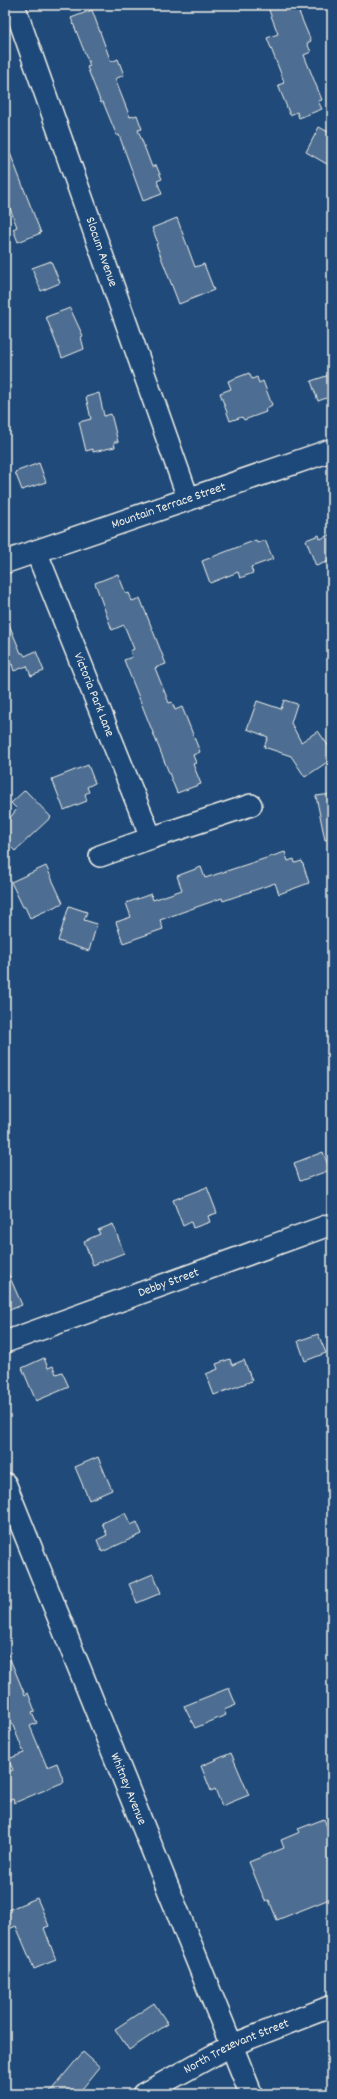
<svg xmlns="http://www.w3.org/2000/svg" width="337" height="2099" viewBox="0 0 337 2099" font-family="Dekko,sans-serif">
<style>
.building{fill:#4d6e92;stroke:#f4f1e8}
.lines{fill:none;stroke-linecap:round;stroke-linejoin:round}
.street-casing{stroke:#f4f1e8;stroke-width:24}
.secondary-casing{stroke:#f4f1e8;stroke-width:25}
.street{stroke:#1f4a7a;stroke-width:21}
.secondary{stroke:#1f4a7a;stroke-width:22}
.labels{text-anchor:middle;dominant-baseline:central;stroke-width:3;stroke-linejoin:round;paint-order:stroke}
.street-label{font-size:13px;fill:#f4f1e8;stroke:#1f4a7a}
</style>
<rect width="100%" height="100%" fill="#1f4a7a"/>
<filter id="ink" filterUnits="userSpaceOnUse"><feTurbulence type="fractalNoise" baseFrequency=".025" numOctaves="2"/><feDisplacementMap in="SourceGraphic" scale="8" xChannelSelector="R" yChannelSelector="G"/><feConvolveMatrix kernelMatrix="1 2 1 2 8 2 1 2 1" color-interpolation-filters="sRGB"/></filter>
<g filter="url(#ink)">
<g class="building">
<polygon points="267,5 296,5 311,41 307,43 311,52 304,55 322,100 318,101 322,109 299,118 297,112 290,115 278,85 284,83 283,79 267,38 278,34"/>
<polygon points="92,10 111,62 118,59 124,75 115,79 130,117 137,115 142,129 138,130 152,167 156,165 162,179 157,181 162,194 143,201 119,135 117,136 103,102 101,103 87,67 90,66 71,18"/>
<polygon points="319,127 332,134 332,167 306,152"/>
<polygon points="5,140 41,233 18,242 13,229 17,227 5,195"/>
<polygon points="177,218 195,267 204,264 214,290 179,304 156,244 158,243 152,228"/>
<polygon points="51,261 60,283 41,291 32,268"/>
<polygon points="70,308 83,336 81,337 84,349 62,358 46,317"/>
<polygon points="249,373 252,379 257,377 259,383 263,381 272,405 265,409 266,412 244,420 242,417 230,421 220,393 231,389 228,381"/>
<polygon points="332,374 332,396 318,401 311,381"/>
<polygon points="99,393 104,416 111,414 118,442 114,442 115,447 93,452 93,449 86,451 79,422 91,419 86,397"/>
<polygon points="39,463 46,482 22,490 15,472"/>
<polygon points="332,534 332,560 316,566 306,540 319,535 320,539"/>
<polygon points="256,540 257,543 265,540 273,559 251,567 253,573 240,578 238,572 210,583 202,561"/>
<polygon points="118,574 126,594 129,593 132,601 140,598 166,664 155,668 169,703 172,702 175,710 182,707 200,752 193,755 196,763 193,764 201,784 177,793 124,660 132,657 130,651 134,649 124,625 112,630 95,583"/>
<polygon points="5,615 21,653 23,653 25,656 36,651 44,671 31,676 27,666 14,671 12,664 5,666"/>
<polygon points="284,700 297,704 291,723 301,742 318,731 332,751 332,759 305,777 291,756 264,747 268,737 247,729 257,701 281,709"/>
<polygon points="88,765 95,783 87,787 89,792 85,794 87,801 64,810 52,779"/>
<polygon points="25,790 51,817 15,851 5,841 5,824 17,809 11,803"/>
<polygon points="332,794 332,839 325,840 316,796"/>
<polygon points="285,852 288,861 294,859 295,863 302,861 309,883 279,894 275,883 223,901 222,898 160,920 163,929 123,943 116,922 131,917 126,903 151,894 153,900 182,890 177,876 201,867 205,878"/>
<polygon points="46,866 63,903 30,918 25,907 23,907 11,882"/>
<polygon points="69,906 87,912 84,920 97,924 89,951 58,941"/>
<polygon points="323,1152 330,1170 300,1181 294,1163"/>
<polygon points="207,1187 217,1213 208,1216 210,1222 193,1228 191,1222 183,1226 173,1200"/>
<polygon points="113,1224 124,1253 93,1265 84,1241 100,1234 98,1230"/>
<polygon points="5,1266 22,1305 5,1312"/>
<polygon points="318,1334 326,1353 305,1361 298,1341"/>
<polygon points="44,1358 48,1368 53,1366 56,1374 62,1372 69,1387 36,1401 22,1368"/>
<polygon points="230,1359 232,1365 244,1360 252,1381 214,1395 206,1374 218,1369 216,1364"/>
<polygon points="98,1457 112,1490 89,1500 75,1467"/>
<polygon points="125,1513 131,1525 137,1522 142,1534 102,1552 97,1540 107,1535 102,1523"/>
<polygon points="153,1574 161,1593 137,1603 129,1584"/>
<polygon points="5,1647 25,1695 28,1693 35,1711 32,1712 37,1723 30,1726 47,1767 57,1763 64,1782 14,1803 13,1799 5,1802 5,1773 13,1770 8,1759 24,1753 5,1706"/>
<polygon points="229,1688 236,1705 224,1710 226,1715 195,1728 184,1706"/>
<polygon points="231,1753 249,1795 222,1806 215,1789 211,1791 201,1766"/>
<polygon points="324,1819 332,1840 332,1898 277,1920 269,1900 265,1901 249,1862 284,1848 281,1840 300,1832 298,1829"/>
<polygon points="37,1898 49,1926 44,1928 56,1960 34,1969 16,1926 9,1929 5,1918 5,1911"/>
<polygon points="154,2003 168,2024 129,2050 115,2029"/>
<polygon points="83,2052 100,2067 78,2094 48,2094"/>
</g>
<g class="lines">
<g class="street-casing">
<g id="street">
<path id="s1" d="M14,5L188,498"/>
<path id="s2" d="M36,551L151,838L251,805"/>
<polyline points="100,856 151,838"/>
<path id="s3" d="M5,1342L332,1224"/>
<path id="s4" d="M143,2094L232,2045L332,2006"/>
</g>
</g>
<g class="secondary-casing">
<g id="secondary">
<path id="s5" d="M5,562L332,450"/>
<path id="s6" d="M5,1484L251,2094"/>
</g>
</g>
<use href="#street" class="street"/>
<use href="#secondary" class="secondary"/>
</g>
</g>
<g class="labels">
<g class="street-label">
<text stroke="none"><textPath href="#s1" startOffset="262">Slocum Avenue</textPath></text>
<text stroke="none"><textPath href="#s5" startOffset="173">Mountain Terrace Street</textPath></text>
<text stroke="none"><textPath href="#s2" startOffset="155">Victoria Park Lane</textPath></text>
<text stroke="none"><textPath href="#s3" startOffset="174">Debby Street</textPath></text>
<text stroke="none"><textPath href="#s6" startOffset="329">Whitney Avenue</textPath></text>
<text stroke="none"><textPath href="#s4" startOffset="105">North Trezevant Street</textPath></text>
</g>
</g>
<rect width="337" height="2099" fill="none" stroke="#1f4a7a" stroke-width="20"/>
<rect x="10" y="10" width="317" height="2079" fill="none" stroke="#f4f1e8" stroke-width="1.5" filter="url(#ink)"/>
</svg>
